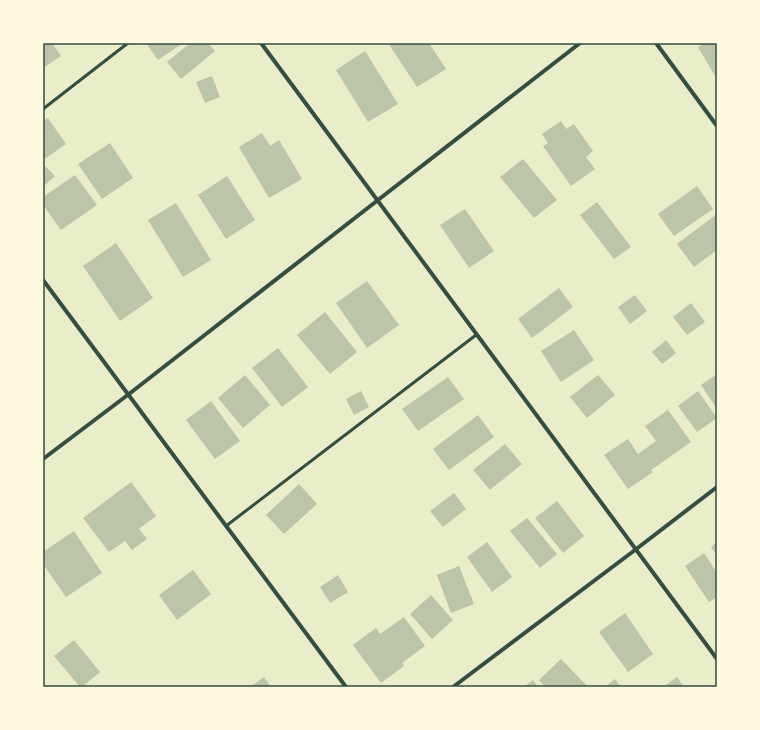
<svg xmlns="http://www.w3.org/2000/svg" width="760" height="730" viewBox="0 0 760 730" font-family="Ubuntu,sans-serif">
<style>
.building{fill:#bcc5a7}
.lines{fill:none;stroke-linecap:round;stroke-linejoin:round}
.service{stroke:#344e41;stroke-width:3}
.minor{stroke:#344e41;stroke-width:4}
.neatline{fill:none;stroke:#344e41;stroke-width:1.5}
</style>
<rect width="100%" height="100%" fill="#e9edc9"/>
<g class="building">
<polygon points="43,43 52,43 61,56 43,68"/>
<polygon points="146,43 183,43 158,60"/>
<polygon points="190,43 208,43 215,51 181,79 167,62"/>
<polygon points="388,43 429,43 446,69 417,87"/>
<polygon points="705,43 717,43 717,75 715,76 698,47"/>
<polygon points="365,51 398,104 368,122 336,70"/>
<polygon points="212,76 220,97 205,103 196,82"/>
<polygon points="48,118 66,144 43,160 43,121"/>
<polygon points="561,121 566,129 574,124 593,151 586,157 595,169 571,186 543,146 548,143 542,134"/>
<polygon points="262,133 270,146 279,140 302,179 269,198 239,147"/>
<polygon points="110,143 133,178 102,199 78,164"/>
<polygon points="523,159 557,200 534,218 500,177"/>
<polygon points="45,166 55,176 43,187 43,169"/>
<polygon points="75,175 97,205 61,230 43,205 43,197"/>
<polygon points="227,176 255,220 226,239 198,195"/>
<polygon points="697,186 713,209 674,236 658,214"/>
<polygon points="597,202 631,247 614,259 580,215"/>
<polygon points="176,203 211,260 183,277 148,220"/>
<polygon points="465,209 494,251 469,268 440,225"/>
<polygon points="717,214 717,250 694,267 677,244"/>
<polygon points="116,243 153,298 120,321 83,266"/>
<polygon points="367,281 399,325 367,348 336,303"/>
<polygon points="559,288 573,307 532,338 518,319"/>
<polygon points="635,295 647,311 630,324 618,307"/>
<polygon points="691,303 705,322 687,335 673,317"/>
<polygon points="325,312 357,352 330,374 297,335"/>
<polygon points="574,330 594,360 561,382 541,351"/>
<polygon points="666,340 676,353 662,364 652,352"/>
<polygon points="278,348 308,387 282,407 252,368"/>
<polygon points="717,374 717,409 701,385"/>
<polygon points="245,375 270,405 243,428 218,398"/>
<polygon points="598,375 615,395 587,418 570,397"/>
<polygon points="448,377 464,399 418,431 402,409"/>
<polygon points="361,391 369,407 354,415 346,399"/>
<polygon points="698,391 717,418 697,432 678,406"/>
<polygon points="211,401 240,441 215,459 186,420"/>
<polygon points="668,410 691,442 651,470 653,472 628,489 604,455 628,439 638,454 656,441 645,426"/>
<polygon points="478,415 494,437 449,470 433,449"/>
<polygon points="505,444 522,464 490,490 473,470"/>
<polygon points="131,482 156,516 139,529 147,539 132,550 125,541 109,552 83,518"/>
<polygon points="299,484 317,504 284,534 266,515"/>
<polygon points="454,493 466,509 443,527 430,511"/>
<polygon points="557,501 584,536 563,553 535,518"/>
<polygon points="527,518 557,554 540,568 510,531"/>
<polygon points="74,531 102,573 66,597 43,564 43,552"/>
<polygon points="487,542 512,577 492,592 467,557"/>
<polygon points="717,542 717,556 711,547"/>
<polygon points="704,553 717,573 717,597 709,602 685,566"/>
<polygon points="459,566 474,604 451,613 437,575"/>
<polygon points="193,570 211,594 177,620 159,595"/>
<polygon points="338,575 348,592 330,603 320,587"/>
<polygon points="431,595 453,620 432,639 410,614"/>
<polygon points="625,613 653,654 628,672 599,632"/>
<polygon points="404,617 425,646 402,663 404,666 381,683 353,645 376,628 380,634"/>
<polygon points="74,640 100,672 82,687 80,687 54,656"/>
<polygon points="561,659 588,687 545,687 539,680"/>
<polygon points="264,677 271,687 250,687"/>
<polygon points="677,677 684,687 663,687"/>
<polygon points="615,679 621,687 605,687"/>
<polygon points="533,680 538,687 524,687"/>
</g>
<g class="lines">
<g class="service">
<polyline points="43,109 128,43"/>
<polyline points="226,526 476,335"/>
</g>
<g class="minor">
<polyline points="261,43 717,659"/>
<polyline points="656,43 717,126"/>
<polyline points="43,280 346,687"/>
<polyline points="43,459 129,394 378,200 580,43"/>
<polyline points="453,687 635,550 717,487"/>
</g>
</g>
<rect width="760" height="730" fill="none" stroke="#fefae0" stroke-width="88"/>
<rect x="44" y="44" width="672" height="642" class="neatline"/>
</svg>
